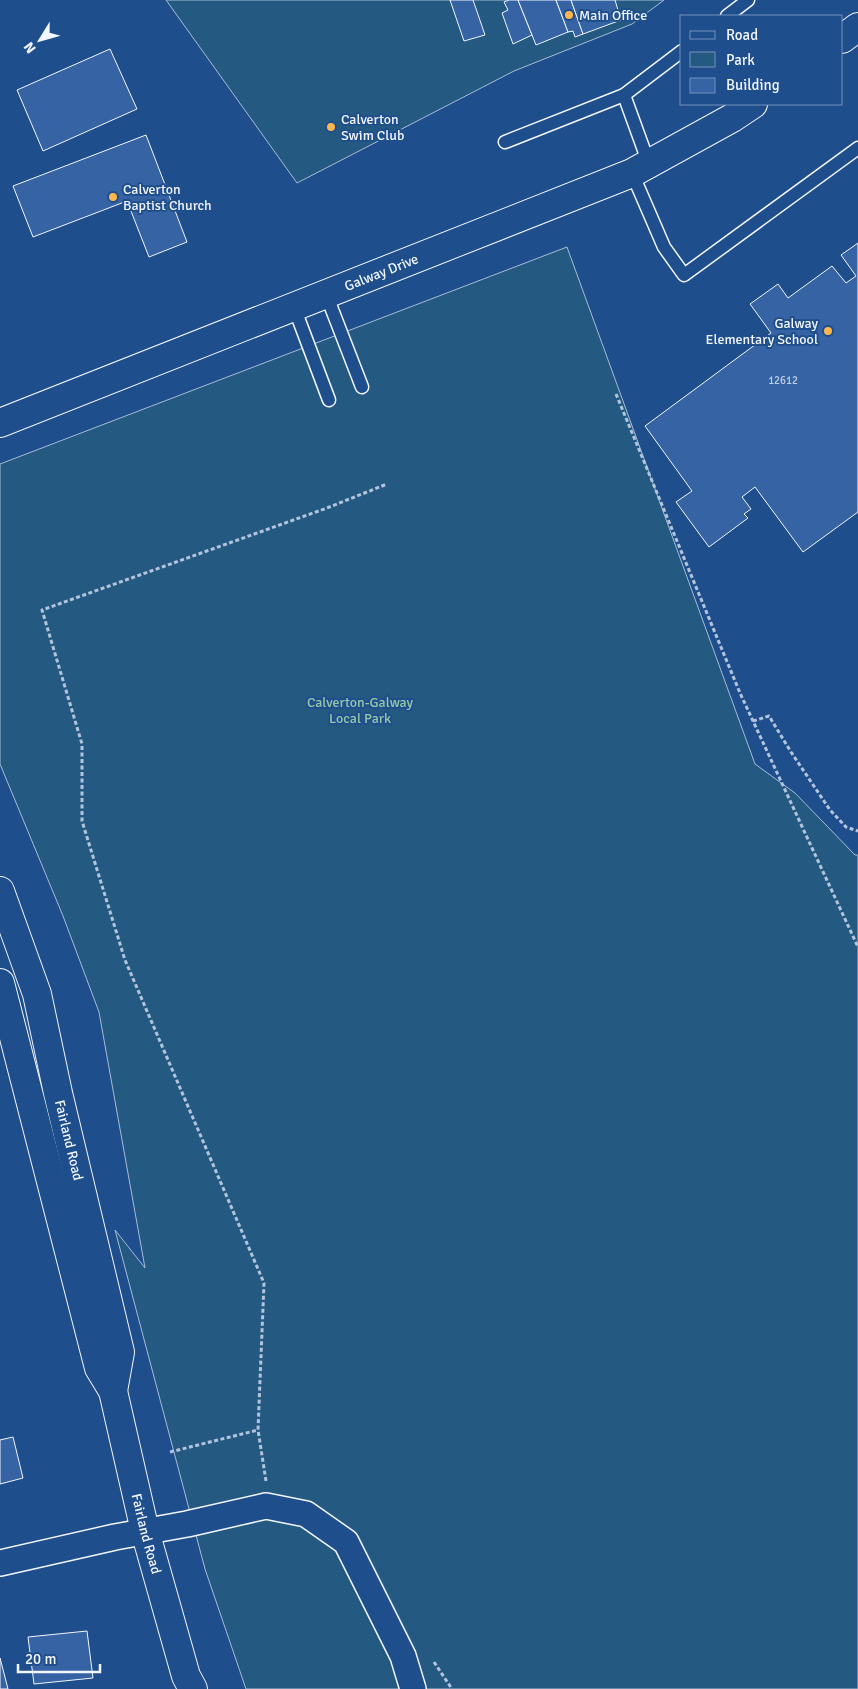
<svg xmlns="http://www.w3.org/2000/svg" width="858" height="1689" viewBox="0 0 858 1689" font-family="Signika,sans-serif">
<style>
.green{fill:#245a82;stroke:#a8bbd7}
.building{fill:#3563a3;stroke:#f2f6ff}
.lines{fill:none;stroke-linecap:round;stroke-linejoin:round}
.service-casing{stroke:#f2f6ff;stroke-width:15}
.minor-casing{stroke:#f2f6ff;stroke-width:28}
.tertiary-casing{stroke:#f2f6ff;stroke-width:30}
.secondary-casing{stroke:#f2f6ff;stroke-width:30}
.path{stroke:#b3c4dc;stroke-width:3;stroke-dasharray:4 2.5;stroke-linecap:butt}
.service{stroke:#1f4e8c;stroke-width:12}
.minor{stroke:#1f4e8c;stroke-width:25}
.tertiary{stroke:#1f4e8c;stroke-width:28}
.secondary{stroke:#1f4e8c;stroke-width:28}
.poi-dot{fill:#ffb74d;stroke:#1f4e8c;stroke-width:2}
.labels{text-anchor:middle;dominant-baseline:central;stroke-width:4;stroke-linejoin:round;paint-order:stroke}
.number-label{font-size:11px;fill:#c3d1e8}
.poi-label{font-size:14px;fill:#f2f6ff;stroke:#1f4e8c;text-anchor:start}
.street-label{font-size:14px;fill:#f2f6ff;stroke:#1f4e8c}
.park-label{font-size:14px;fill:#97c8a6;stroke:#1f4e8c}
</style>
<rect width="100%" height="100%" fill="#1f4e8c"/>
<g class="green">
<polygon points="166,0 664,0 632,24 514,71 297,183"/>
<polygon points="567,247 755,764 795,793 855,855 858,855 858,1689 246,1689 205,1569 115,1230 145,1268 99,1012 63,916 0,764 0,464"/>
</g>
<g class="building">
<polygon points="450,0 473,0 485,35 464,41"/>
<polygon points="509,0 518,0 532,35 513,44 502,13 508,10 504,2"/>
<polygon points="518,0 556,0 568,32 536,45"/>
<polygon points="556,0 571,0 583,34 575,37 573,31 568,32"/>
<polygon points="571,0 615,0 621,20 583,34"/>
<polygon points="110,49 137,109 43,151 17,90"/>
<polygon points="146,135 187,242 149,257 127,201 33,237 13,186"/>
<polygon points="858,243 858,512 803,552 755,487 742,497 751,509 744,514 748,518 709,547 676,502 692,491 645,426 771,333 750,304 778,284 788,298 832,266 846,283 856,276 841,255"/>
<polygon points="13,1437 23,1478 0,1484 0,1440"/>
<polygon points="87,1631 93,1678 34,1684 28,1637"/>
<polygon points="0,1658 8,1689 0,1689"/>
</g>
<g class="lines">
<g class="service-casing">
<g id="service">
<polyline points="727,16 748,0"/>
<polyline points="624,95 649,164"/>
<polyline points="505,142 624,95 682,51"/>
<polyline points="632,173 664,247 684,275 858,148"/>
<polyline points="326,294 362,387"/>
<polyline points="294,307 329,400"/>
</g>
</g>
<g class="minor-casing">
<polyline id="minor" points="0,1563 115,1537 187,1524 266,1506 306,1514 346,1542 403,1656 413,1689"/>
</g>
<g class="tertiary-casing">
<g id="tertiary">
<polyline points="842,39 858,27"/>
<path id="s1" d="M0,423L632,173L732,118L753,104"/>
</g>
</g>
<g class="secondary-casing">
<g id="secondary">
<path id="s2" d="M0,891L37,994L58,1093L120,1352L113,1391"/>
<path id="s3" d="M0,983L99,1368L113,1391L145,1531L186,1676L193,1689"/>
</g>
</g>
<g class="path">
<polyline points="616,394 740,693 858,947"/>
<polyline points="753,721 769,716 791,752 830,810 846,827 858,831"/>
<polyline points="170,1452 258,1430"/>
<polyline points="266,1481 258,1430 264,1283 125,960 82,821 82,744 42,610 327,508 387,484"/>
<polyline points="434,1662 452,1689"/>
</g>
<use href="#service" class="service"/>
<use href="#minor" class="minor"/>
<use href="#tertiary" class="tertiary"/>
<use href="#secondary" class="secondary"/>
</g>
<g class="poi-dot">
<circle cx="569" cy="15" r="5"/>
<circle cx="331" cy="127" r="5"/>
<circle cx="113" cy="197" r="5"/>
<circle cx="828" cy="331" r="5"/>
</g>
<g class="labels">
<g class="number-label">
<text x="783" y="380">12612</text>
</g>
<g class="poi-label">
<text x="579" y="15">Main Office</text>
<text x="341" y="119">Calverton<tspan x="341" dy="16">Swim Club</tspan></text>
<text x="123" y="189">Calverton<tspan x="123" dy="16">Baptist Church</tspan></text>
<text x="818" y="323" text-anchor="end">Galway<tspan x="818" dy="16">Elementary School</tspan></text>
</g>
<g class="street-label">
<text stroke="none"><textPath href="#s1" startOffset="410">Galway Drive</textPath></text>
<text stroke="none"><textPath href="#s2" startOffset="259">Fairland Road</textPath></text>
<text stroke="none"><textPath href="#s3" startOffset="571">Fairland Road</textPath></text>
</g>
<g class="park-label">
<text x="360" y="702">Calverton-Galway<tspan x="360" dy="16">Local Park</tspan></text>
</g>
</g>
<rect x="680" y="15" width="162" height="90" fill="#1f4e8c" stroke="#7391ba"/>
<rect x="690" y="31" width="25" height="8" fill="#1f4e8c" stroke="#7391ba"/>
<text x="726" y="40" font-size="15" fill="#f2f6ff">Road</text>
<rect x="690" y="52" width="25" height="15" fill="#245a82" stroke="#7391ba"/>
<text x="726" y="65" font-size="15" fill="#f2f6ff">Park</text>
<rect x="690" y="78" width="25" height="15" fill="#3563a3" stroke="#7391ba"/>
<text x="726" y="90" font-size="15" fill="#f2f6ff">Building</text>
<g transform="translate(40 40) rotate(233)" stroke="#1f4e8c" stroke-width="4" paint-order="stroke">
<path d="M0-4L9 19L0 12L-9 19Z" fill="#f2f6ff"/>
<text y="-8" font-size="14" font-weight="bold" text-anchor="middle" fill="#f2f6ff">N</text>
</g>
<path d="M18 1664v8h82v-8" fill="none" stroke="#f2f6ff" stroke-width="2.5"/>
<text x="25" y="1664" font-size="15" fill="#f2f6ff" stroke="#1f4e8c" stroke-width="4" paint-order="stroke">20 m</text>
</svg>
